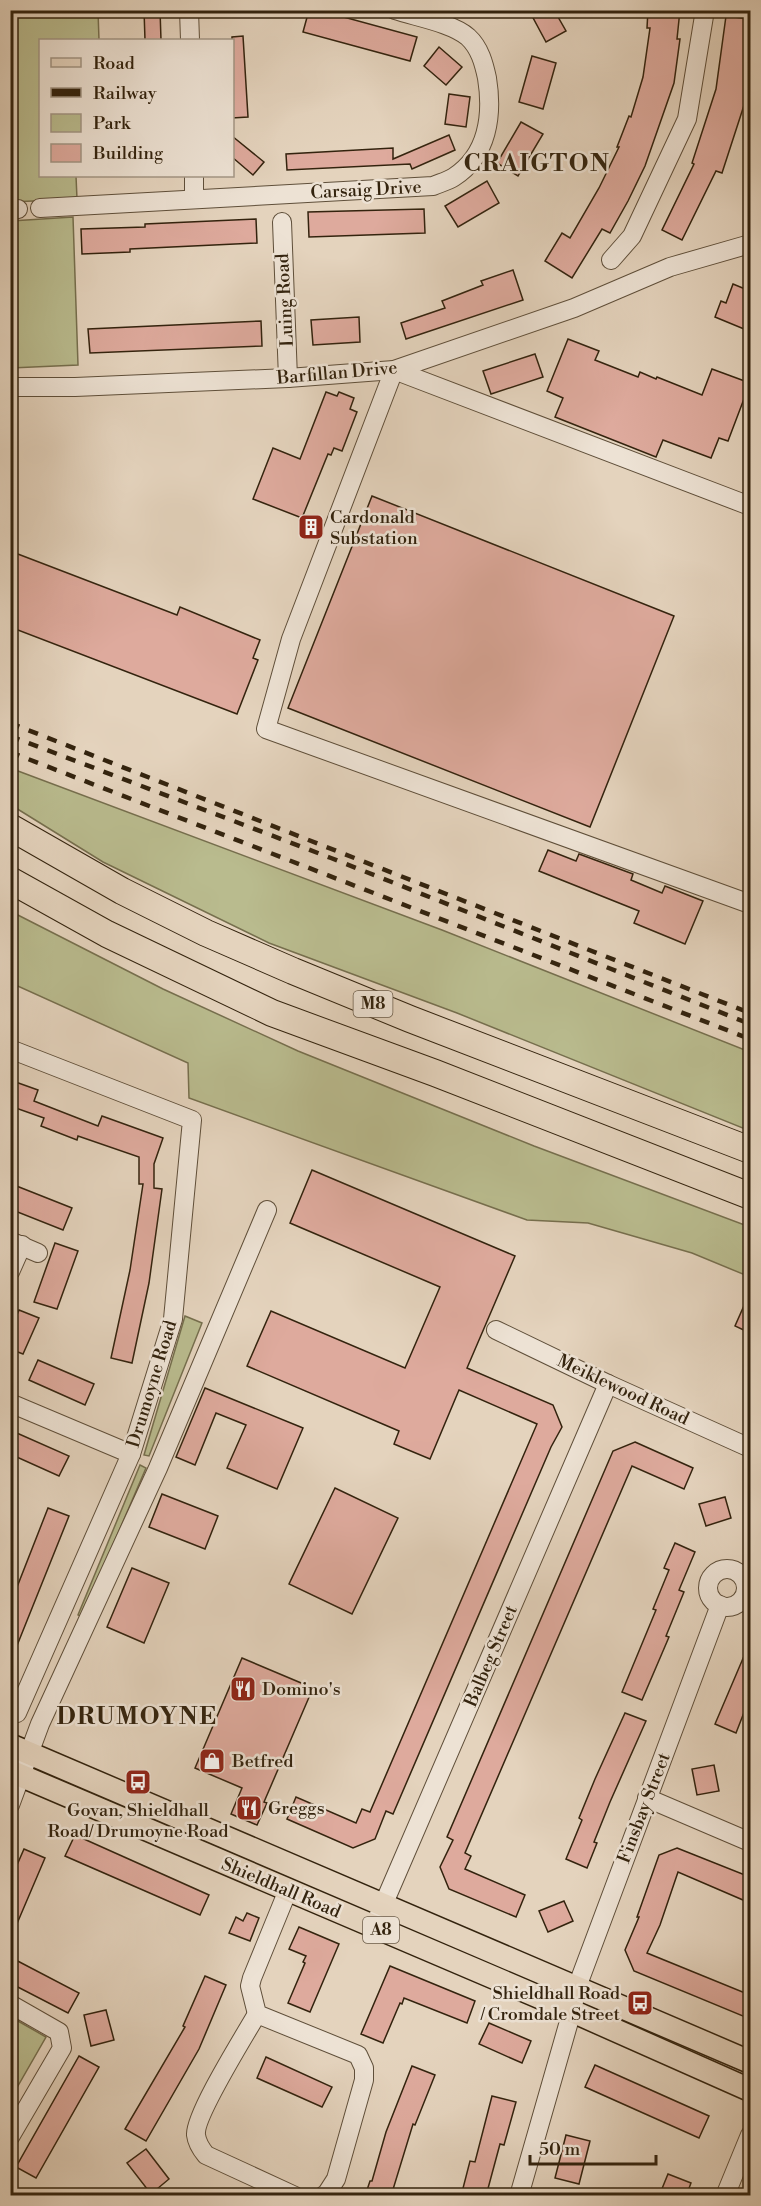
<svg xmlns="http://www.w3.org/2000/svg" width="761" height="2206" viewBox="0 0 761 2206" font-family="'Libre Bodoni',serif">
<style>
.green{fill:#b9bb8e;stroke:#766f4e;stroke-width:1.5}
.building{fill:#deaa9d;stroke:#33230e;stroke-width:1.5}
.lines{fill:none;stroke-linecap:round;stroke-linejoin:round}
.minor-casing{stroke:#5f4f3a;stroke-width:20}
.major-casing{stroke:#33230e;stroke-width:25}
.highway-casing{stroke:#33230e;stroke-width:28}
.minor{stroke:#ede2d4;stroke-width:18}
.major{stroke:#e4d3bd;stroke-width:22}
.highway{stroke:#e4d3bd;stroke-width:26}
.rail{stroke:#33230e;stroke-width:4.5;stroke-dasharray:10 10;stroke-linecap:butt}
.labels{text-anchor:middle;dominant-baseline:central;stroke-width:5;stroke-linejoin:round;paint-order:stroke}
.shield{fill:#ede2d4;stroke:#6b5c49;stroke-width:1.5}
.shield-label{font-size:16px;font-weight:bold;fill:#33230e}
.street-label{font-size:18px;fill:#33230e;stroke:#ede2d4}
.poi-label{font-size:18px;fill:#33230e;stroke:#ede2d4;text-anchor:start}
.district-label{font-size:24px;font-weight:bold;letter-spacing:1.5px;fill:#33230e;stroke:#ede2d4}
</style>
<rect width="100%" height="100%" fill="#e4d3bd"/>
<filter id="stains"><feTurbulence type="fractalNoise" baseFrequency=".00333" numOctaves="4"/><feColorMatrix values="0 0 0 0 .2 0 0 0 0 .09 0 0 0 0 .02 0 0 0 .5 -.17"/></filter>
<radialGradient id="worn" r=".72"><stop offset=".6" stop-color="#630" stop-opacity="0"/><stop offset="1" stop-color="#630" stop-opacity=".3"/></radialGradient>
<g class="green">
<polygon points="10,11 98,11 99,40 40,40 40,176 76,176 77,199 11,202"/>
<polygon points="73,217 78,365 11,368 11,221"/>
<polygon points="10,768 442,930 750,1052 750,1131 457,1013 269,943 103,862 11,805"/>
<polygon points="10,911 163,989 298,1051 534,1146 750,1227 750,1277 692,1253 588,1223 527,1220 189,1098 188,1063 11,983"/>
<polygon points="185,1316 202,1323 149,1456 144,1455"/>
<polygon points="140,1465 146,1468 82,1617 78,1615"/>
<polygon points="11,2017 46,2037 11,2098"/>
</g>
<g class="building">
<polygon points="144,10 160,10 161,40 145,40"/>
<polygon points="309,10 318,10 417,37 410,61 303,32"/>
<polygon points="538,10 554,10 566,31 546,42 531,14"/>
<polygon points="648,10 680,10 677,39 680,39 674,83 645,166 628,201 610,233 602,229 572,278 545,261 562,233 570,238 599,188 619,147 617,147 629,116 631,117 643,77 650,28 647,28"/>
<polygon points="726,16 750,19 750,67 747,96 722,173 716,171 682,240 662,230 694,164 692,163 716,89"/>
<polygon points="243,36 248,117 232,118 232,37"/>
<polygon points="439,47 462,67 446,85 424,66"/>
<polygon points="532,56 556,63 543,109 519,102"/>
<polygon points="449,94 470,97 466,127 445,124"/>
<polygon points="521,122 543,134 518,176 497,163"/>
<polygon points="449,135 455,150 412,169 410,164 287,170 286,154 393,148 393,159"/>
<polygon points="232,136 264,162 253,175 232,157"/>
<polygon points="487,181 499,203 458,227 445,206"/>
<polygon points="424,209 425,233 309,237 308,212"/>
<polygon points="256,219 257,243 130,249 130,252 82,254 81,229 145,227 145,224"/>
<polygon points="513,270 523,300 406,339 401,323 445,308 442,301 483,285 481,281"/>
<polygon points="733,284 750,291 750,312 744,329 715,317 721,301 726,303"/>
<polygon points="359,317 360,342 313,345 311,320"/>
<polygon points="261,321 262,346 90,353 88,329"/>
<polygon points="568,339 599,351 595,360 638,377 640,372 656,379 657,377 702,395 712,369 750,383 728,441 719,438 711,458 663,440 656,457 555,417 563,398 547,391"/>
<polygon points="535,354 543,377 491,394 483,371"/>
<polygon points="326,392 337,396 339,392 354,398 350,409 357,412 342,451 334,448 331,455 328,454 302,518 253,499 273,448 300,459"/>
<polygon points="372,496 674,616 590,827 288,708"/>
<polygon points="10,551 177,615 180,607 260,640 253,658 258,660 237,714 10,627"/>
<polygon points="548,850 576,861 579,854 633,874 631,880 662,893 665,886 703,901 685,944 634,923 639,911 539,871"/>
<polygon points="10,1080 38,1090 34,1101 98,1126 102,1116 163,1138 154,1164 154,1188 162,1189 149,1283 132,1363 111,1358 130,1270 143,1184 139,1184 139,1157 78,1136 77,1140 41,1126 44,1118 10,1106"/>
<polygon points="312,1170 515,1256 467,1368 553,1405 562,1427 551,1447 393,1814 386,1811 375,1839 353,1848 287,1819 296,1797 356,1823 362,1809 370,1812 537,1424 459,1390 430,1459 394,1444 399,1431 247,1366 271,1311 405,1368 440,1287 290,1223"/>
<polygon points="14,1185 72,1208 63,1230 10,1209 10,1192"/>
<polygon points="55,1243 78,1251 57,1309 34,1302"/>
<polygon points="750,1292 750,1333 735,1326"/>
<polygon points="19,1310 39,1318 23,1354 10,1349 10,1331"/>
<polygon points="38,1360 94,1384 85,1405 29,1380"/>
<polygon points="205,1388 303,1428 277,1489 227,1468 246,1425 216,1413 195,1465 176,1457"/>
<polygon points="10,1430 69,1456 59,1476 10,1454"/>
<polygon points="635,1442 693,1468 684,1489 632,1466 465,1853 471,1856 465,1869 525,1895 516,1917 449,1889 440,1867 453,1840 447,1837 613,1451"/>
<polygon points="335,1488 398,1518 352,1614 289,1584"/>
<polygon points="162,1494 218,1516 205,1549 149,1527"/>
<polygon points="725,1497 731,1518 706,1526 699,1504"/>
<polygon points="48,1508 69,1516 10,1663 10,1605"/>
<polygon points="675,1543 695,1552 679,1590 684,1592 666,1636 669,1637 642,1700 622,1692 656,1610 653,1609 669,1570 664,1568"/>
<polygon points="132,1568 169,1583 144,1643 107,1627"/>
<polygon points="750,1642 750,1697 736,1733 715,1724"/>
<polygon points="242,1658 313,1688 264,1802 267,1803 257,1825 231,1814 242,1788 195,1768"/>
<polygon points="625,1713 646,1721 610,1802 594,1842 597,1843 587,1868 566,1859 582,1820 579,1818 595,1779"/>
<polygon points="714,1765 719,1791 697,1795 692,1769"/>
<polygon points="75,1835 209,1895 200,1915 65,1856"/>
<polygon points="677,1848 750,1877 750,1903 678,1872 660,1925 647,1953 750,1995 750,2019 634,1971 625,1950 639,1917 637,1917 659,1855"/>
<polygon points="24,1849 45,1858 10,1940 10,1881"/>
<polygon points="564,1901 573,1921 548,1932 539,1911"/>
<polygon points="247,1913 259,1918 250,1941 229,1933 236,1917 243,1921"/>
<polygon points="299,1927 339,1944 310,2012 288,2003 305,1963 303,1962 306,1956 289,1949"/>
<polygon points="10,1957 79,1993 68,2013 10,1983"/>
<polygon points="390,1966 475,2001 467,2023 404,1998 402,2004 400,2003 383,2043 361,2034"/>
<polygon points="205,1976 226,1985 199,2049 146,2141 125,2129 185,2027 183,2026"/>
<polygon points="106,2010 114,2040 91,2046 84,2015"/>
<polygon points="489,2023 531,2041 522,2063 479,2044"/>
<polygon points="79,2056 99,2067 36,2178 16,2167"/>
<polygon points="266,2057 332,2087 322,2107 257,2078"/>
<polygon points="595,2065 709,2116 699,2138 585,2087"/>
<polygon points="412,2066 435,2075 415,2125 413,2124 391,2196 365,2196 370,2181 372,2181 386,2132"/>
<polygon points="492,2096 516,2102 504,2145 500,2144 486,2196 461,2196 470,2161 475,2162"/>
<polygon points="566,2135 590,2141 579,2184 555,2178"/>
<polygon points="146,2149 169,2179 151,2194 127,2163"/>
<polygon points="668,2174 691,2183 686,2196 659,2196"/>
</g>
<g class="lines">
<g class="minor-casing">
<g id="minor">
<polyline points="189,10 190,40"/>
<polyline points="194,176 194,198"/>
<path d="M40,208L433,186C440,183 448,181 454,177C488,155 493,115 487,78C484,64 480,48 468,37C452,23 416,17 395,10"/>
<polyline points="10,210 18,209"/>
<polyline points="282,222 288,378"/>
<polyline points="611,260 632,236 687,119 705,10"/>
<polyline points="10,387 75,387 288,378 394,370 574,308 670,267 750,244"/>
<polyline points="750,506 394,370 291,639 266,729 750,904"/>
<polyline points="10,1049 192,1120 173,1319 131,1454 17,1713"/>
<polyline points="10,1241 38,1253"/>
<polyline points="10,1272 22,1245"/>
<polyline points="496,1330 608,1384 750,1448"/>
<polyline points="10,1403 131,1454"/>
<circle cx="727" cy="1588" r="19"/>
<polyline points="647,1798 750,1842"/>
<polyline points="10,1805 40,1724 158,1468 267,1210"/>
<polyline points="288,1890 252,1978 250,1986 257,2014 358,2055 364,2068 364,2080 336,2179 327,2193 323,2196"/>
<polyline points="378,1917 608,1384"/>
<polyline points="10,2004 59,2032 62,2048 10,2137"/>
<path d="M257,2014C245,2035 194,2116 196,2135C197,2143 201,2149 206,2155L295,2196"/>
<polyline points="519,2196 572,2011 577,1987 720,1605"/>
<polyline points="725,2196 750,2135"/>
</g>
</g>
<g class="major-casing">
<g id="major">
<polyline points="10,1745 750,2062"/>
<polyline points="10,1771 572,2011 750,2090"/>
</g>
</g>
<g class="highway-casing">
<g id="highway">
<polyline points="10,827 122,891 206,933 293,971 410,1019 750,1150"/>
<polyline points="10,880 107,934 272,1013 435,1073 750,1196"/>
</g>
</g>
<use href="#minor" class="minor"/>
<use href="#major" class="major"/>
<use href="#highway" class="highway"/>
<g class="rail">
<polyline points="10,723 750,1013"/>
<polyline points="10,736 331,858 750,1024"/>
<polyline points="10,752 750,1039"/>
</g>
</g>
<defs>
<g id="building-square" transform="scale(1.35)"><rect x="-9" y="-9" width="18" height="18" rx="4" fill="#8f2418" stroke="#ede2d4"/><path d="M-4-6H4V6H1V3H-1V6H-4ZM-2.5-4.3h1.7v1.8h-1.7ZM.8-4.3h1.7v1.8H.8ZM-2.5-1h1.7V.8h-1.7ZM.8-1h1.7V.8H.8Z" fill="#fff"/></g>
<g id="restaurant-square" transform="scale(1.35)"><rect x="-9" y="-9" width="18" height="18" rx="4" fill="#8f2418" stroke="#ede2d4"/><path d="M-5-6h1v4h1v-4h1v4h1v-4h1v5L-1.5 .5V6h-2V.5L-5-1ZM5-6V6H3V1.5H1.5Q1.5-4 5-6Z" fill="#fff"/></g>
<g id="shop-square" transform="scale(1.35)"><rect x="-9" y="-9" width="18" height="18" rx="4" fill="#8f2418" stroke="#ede2d4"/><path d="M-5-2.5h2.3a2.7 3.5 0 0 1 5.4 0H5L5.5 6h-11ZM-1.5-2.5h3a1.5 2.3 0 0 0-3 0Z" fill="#fff"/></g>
<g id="bus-square" transform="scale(1.35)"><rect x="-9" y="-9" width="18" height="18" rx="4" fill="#8f2418" stroke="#ede2d4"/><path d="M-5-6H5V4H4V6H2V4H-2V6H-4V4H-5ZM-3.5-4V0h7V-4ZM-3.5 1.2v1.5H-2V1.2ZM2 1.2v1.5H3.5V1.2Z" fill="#fff"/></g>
</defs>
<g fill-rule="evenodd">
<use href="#building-square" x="311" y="527"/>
<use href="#restaurant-square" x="243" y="1689"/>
<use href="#shop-square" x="212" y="1761"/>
<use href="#bus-square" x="138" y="1782"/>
<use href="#restaurant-square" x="249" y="1808"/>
<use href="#bus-square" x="640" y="2003"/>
</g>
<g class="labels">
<g class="shield">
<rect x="353.5" y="991" width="39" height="26" rx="4.5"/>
<rect x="363" y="1917" width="36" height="26" rx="4.5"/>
</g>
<g class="shield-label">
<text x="373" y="1004">M8</text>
<text x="381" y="1930">A8</text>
</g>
<g class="street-label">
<text transform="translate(366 190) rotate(-3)">Carsaig Drive</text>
<text transform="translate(285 300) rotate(-93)">Luing Road</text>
<text transform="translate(337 373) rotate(-5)">Barfillan Drive</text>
<text transform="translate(152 1384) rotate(-73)">Drumoyne Road</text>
<text transform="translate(623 1390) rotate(25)">Meiklewood Road</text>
<text transform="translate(491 1656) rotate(-67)">Balbeg Street</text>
<text transform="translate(644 1808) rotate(-69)">Finsbay Street</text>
<text transform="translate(281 1888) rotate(23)">Shieldhall Road</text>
</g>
<g class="poi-label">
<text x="330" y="517">Cardonald<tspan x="330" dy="21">Substation</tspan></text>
<text x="262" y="1689">Domino's</text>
<text x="232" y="1761">Betfred</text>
<text x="268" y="1808">Greggs</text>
<text x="138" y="1810" text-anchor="middle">Govan, Shieldhall<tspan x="138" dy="21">Road/ Drumoyne Road</tspan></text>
<text x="620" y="1993" text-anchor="end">Shieldhall Road<tspan x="620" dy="21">/ Cromdale Street</tspan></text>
</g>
<g class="district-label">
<text x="537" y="164">CRAIGTON</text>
<text x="137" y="1717">DRUMOYNE</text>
</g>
</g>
<rect width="761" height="2206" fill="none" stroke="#e4d3bd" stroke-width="36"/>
<rect x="12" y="12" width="737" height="2182" fill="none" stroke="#33230e" stroke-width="3"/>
<rect x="18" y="18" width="725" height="2170" fill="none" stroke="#33230e" stroke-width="1.5"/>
<rect x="39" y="39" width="195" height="138" fill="#ede2d4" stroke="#a39685" stroke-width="1.5"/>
<rect x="51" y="58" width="30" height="9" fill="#e4d3bd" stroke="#a39685" stroke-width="1.5"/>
<text x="93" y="69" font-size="18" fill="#33230e">Road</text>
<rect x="51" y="88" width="30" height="9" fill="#33230e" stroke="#a39685" stroke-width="1.5"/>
<text x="93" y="99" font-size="18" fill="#33230e">Railway</text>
<rect x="51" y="114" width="30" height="18" fill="#b9bb8e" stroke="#a39685" stroke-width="1.5"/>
<text x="93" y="129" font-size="18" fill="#33230e">Park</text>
<rect x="51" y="144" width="30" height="18" fill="#deaa9d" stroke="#a39685" stroke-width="1.5"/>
<text x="93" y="159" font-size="18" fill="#33230e">Building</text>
<path d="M530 2155v9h126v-9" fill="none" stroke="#33230e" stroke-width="3"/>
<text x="539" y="2155" font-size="18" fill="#33230e" stroke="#ede2d4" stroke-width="4.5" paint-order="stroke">50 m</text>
<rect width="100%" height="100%" filter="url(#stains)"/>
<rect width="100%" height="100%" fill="url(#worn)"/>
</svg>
